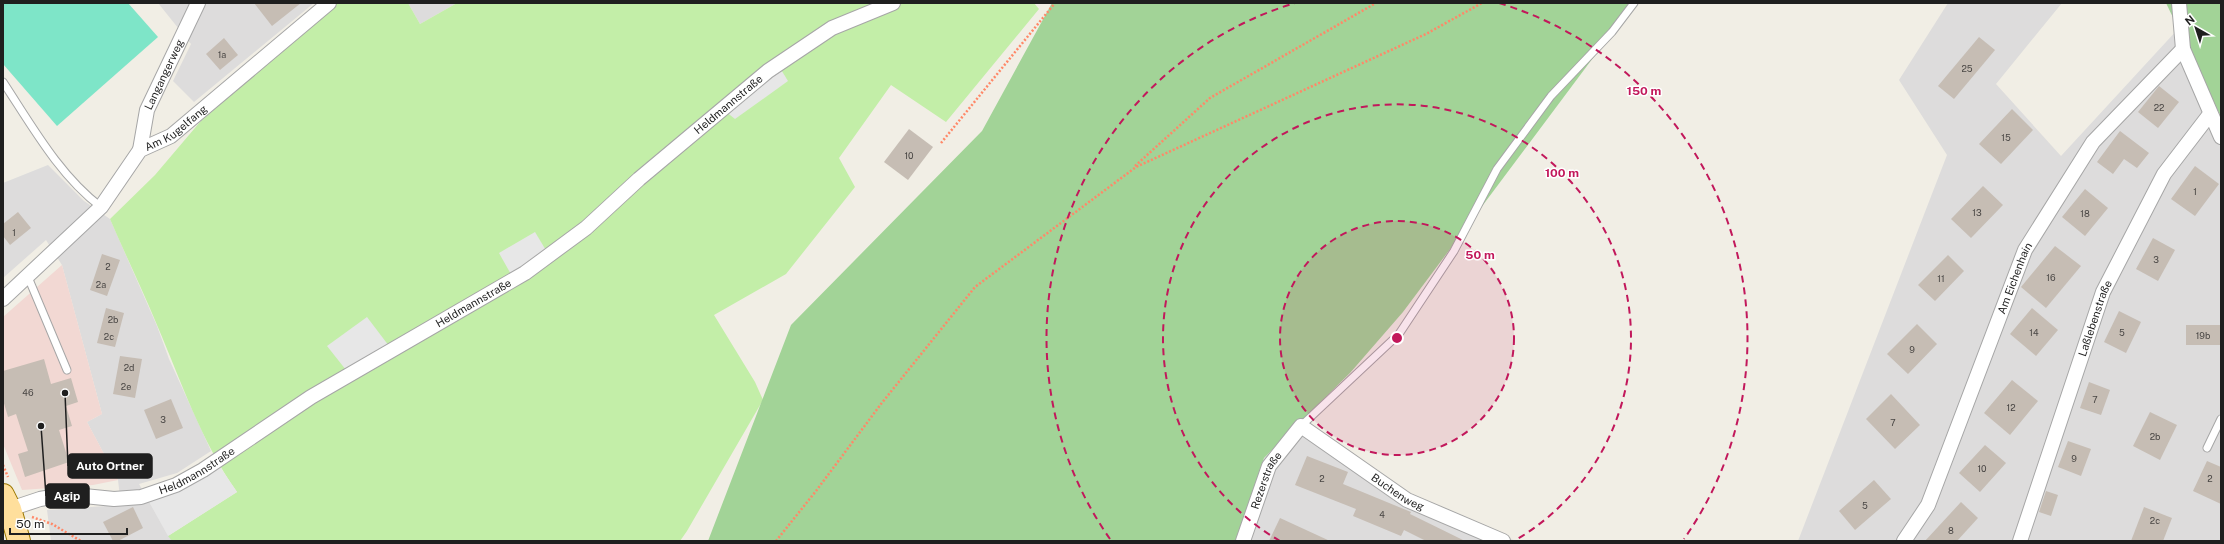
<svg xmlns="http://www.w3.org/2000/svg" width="2224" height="544" viewBox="0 0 2224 544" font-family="'Public Sans',sans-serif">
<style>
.residential{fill:#dddcdc}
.commercial{fill:#f2d8d3}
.grass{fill:#c3eea8}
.forest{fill:#a2d397}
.pitch{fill:#7ee5c8}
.parking{fill:#e7e7e7}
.building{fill:#c6bdb4}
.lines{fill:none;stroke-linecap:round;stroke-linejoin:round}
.lane-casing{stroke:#a6a6a6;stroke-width:9}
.street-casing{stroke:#a6a6a6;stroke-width:16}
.primary-casing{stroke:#9b7800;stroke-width:24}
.path{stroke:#ff8868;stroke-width:2.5;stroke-dasharray:2 2;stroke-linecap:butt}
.lane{stroke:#fff;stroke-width:7}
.street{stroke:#fff;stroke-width:14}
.primary{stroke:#ffdf9c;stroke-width:22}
.ring{fill:none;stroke:#c2185b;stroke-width:2;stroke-dasharray:7 5}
.labels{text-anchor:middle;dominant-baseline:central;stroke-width:3;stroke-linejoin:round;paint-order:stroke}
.number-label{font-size:9px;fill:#494644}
.street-label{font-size:11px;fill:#1f1f1f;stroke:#fff}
.centre{fill:#c2185b;stroke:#fff;stroke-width:2}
.ring-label{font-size:12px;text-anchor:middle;font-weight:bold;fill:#c2185b;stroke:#fff;stroke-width:3;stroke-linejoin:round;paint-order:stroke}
.leader{fill:none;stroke:#1f1f1f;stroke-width:1.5}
.callout-dot{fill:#1f1f1f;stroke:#fff;stroke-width:1.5}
.callout{fill:#1f1f1f;stroke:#1f1f1f;stroke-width:1.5}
.callout-label{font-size:12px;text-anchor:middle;font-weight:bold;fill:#fff}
</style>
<rect width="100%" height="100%" fill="#f1eee5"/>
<g class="residential">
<polygon points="158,3 314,3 194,102 173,81 191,44"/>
<polygon points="408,3 457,3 420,24"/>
<polygon points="1948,3 2062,3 1996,84 2061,156 2178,29 2221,117 2221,541 1798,541 1947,155 1899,80"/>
<polygon points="48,165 84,201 110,219 157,326 169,359 211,451 177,473 139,484 172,541 51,541 47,510 121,505 118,480 87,422 102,414 62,265 46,240 3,278 3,183"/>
<polygon points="1301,421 1414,501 1516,541 1237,541 1264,458"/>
</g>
<polygon class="commercial" points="62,265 102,414 87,422 118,480 93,485 22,490 3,444 3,317"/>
<path class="grass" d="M338,3H408L420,24L457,3H1034L1039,9L946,122L891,85L839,158L855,187L786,274L714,315L755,382L763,400L687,531L680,541H172L168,536L237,492C201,441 181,381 157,325C142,289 125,254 110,219L155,175L200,122L276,55Z"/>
<g class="forest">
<polygon points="1052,3 1634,3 1403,312 1350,373 1264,458 1237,541 708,541 791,325 982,131"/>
<polygon points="2166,3 2221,3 2221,117"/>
</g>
<polygon class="pitch" points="3,3 128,3 158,37 57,126 3,64"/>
<g class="parking">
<polygon points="780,68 788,81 735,119 725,111"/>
<polygon points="535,232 547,252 512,276 499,253"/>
<polygon points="367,317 389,346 346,370 327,346"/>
<polygon points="218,464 237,492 168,536 148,500"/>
</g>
<g class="building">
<polygon points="254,3 301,3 272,26"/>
<polygon points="1979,37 1995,50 1954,99 1938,86"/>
<polygon points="224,38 238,55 220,70 206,54"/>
<polygon points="2159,86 2179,102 2158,128 2138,112"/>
<polygon points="2012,109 2033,130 2001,164 1979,144"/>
<polygon points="909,129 933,147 908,180 884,162"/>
<polygon points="2120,131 2149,153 2137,168 2124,159 2113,174 2097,162"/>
<polygon points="2195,166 2219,184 2195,216 2171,199"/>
<polygon points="1983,186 2003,205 1971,238 1951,219"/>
<polygon points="2085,189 2108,208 2085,236 2062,217"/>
<polygon points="18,212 31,228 10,245 3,236 3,224"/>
<polygon points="2153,238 2175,250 2158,281 2136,269"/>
<polygon points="2055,246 2081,266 2046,308 2021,287"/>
<polygon points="102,254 120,260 107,296 90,290"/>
<polygon points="1948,255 1964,271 1935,301 1918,285"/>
<polygon points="106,308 124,313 115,347 97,343"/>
<polygon points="2032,308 2058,330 2036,356 2010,334"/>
<polygon points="2119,311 2141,322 2126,353 2104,342"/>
<polygon points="1917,324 1937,344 1908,374 1887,354"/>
<rect x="2186" y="325" width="35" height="20"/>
<polygon points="120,356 142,359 135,398 113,394"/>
<polygon points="44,359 51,384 71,378 78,402 66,406 72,426 59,430 69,462 25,477 18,454 28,451 16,414 8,417 3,400 3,371"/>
<polygon points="2012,380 2038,401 2010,435 1984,413"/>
<polygon points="2089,382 2110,390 2101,415 2080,408"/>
<polygon points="1891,394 1920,425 1895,449 1866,419"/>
<polygon points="171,399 183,428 156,439 144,410"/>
<polygon points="2150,412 2177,425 2160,460 2133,446"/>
<polygon points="2068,441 2091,449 2081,476 2058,467"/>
<polygon points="1985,445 2006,463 1980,492 1959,473"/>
<polygon points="1307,456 1348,472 1343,484 1411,512 1410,514 1465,541 1426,541 1404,530 1401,536 1353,516 1356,509 1295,485"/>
<polygon points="2207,461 2221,467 2221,504 2193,491"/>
<polygon points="1874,480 1891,499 1855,530 1839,511"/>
<polygon points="2046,491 2058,495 2051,516 2039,512"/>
<polygon points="1961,502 1978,518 1957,541 1925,541"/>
<polygon points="133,507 143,528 118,541 113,541 103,522"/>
<polygon points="2144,507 2172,518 2163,541 2131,541"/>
<polygon points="1280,518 1330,541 1269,541"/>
</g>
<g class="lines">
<g class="lane-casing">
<g id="lane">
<path d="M3,82C32,126 59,175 101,207"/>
<polyline points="28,277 67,370"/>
<polyline points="1301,426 1399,334 1454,251 1497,169 1551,96 1612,32 1634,3"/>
<polyline points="2207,448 2221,419"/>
</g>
</g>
<g class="street-casing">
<g id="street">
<polyline points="2179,3 2183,49 2221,137"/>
<path id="s1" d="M140,150L147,110L198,3"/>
<path id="s2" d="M3,299L101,207L140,150L171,136L329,3"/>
<path id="s3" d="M10,509L40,499L57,496H84L114,499L141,497L176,485L203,470L311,397L525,273L586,228L639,179L768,71L832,28L893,3"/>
<path id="s4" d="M1243,541L1269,466L1301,426L1407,500L1503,541"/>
<path id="s5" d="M1904,541L1928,505L2025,250L2093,142L2183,49"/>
<path id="s6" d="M2020,541L2103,292L2164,174L2210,114"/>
</g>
</g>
<g class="primary-casing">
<polyline id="primary" points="3,495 10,509 19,541"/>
</g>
<g class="path">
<polyline points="941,143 1055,3"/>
<polyline points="1135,166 1210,98 1376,3"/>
<polyline points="3,465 8,477"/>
<polyline points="32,517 52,524 81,541"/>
<polyline points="776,541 816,491 881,404 975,287 1136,167 1426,34 1482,3"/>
</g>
<use href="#lane" class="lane"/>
<use href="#street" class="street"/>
<use href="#primary" class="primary"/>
</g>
<circle cx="1397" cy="338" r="117" fill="#c2185b" fill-opacity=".12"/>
<g class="ring">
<circle cx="1397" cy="338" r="117"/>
<path d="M1280 541A234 234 0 1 1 1514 541"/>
<path d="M1110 539A350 350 0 0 1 1295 3M1499 3A350 350 0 0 1 1684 539"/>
</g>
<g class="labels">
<g class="number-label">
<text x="222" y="54">1a</text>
<text x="1967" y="68">25</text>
<text x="2159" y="107">22</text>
<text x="2006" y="137">15</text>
<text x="909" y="155">10</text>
<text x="2195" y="191">1</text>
<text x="1977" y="212">13</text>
<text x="2085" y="213">18</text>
<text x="14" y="232">1</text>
<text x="2156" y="259">3</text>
<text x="108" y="266">2</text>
<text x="2051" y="277">16</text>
<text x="1941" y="278">11</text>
<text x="101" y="284">2a</text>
<text x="113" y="319">2b</text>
<text x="2034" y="332">14</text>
<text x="2122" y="332">5</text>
<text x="2203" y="335">19b</text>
<text x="109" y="336">2c</text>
<text x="1912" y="349">9</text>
<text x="129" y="367">2d</text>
<text x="126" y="386">2e</text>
<text x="28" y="392">46</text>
<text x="2095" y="399">7</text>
<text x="2011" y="407">12</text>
<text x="163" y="419">3</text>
<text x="1893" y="422">7</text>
<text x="2155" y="436">2b</text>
<text x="2074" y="458">9</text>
<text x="1982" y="468">10</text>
<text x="1322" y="478">2</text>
<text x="2210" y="478">2</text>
<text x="1865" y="505">5</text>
<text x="1382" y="514">4</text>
<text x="2155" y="520">2c</text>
<text x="1951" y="530">8</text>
</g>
<g class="street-label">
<text stroke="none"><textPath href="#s1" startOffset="80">Langangerweg</textPath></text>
<text stroke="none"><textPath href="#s3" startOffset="843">Heldmannstraße</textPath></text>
<text stroke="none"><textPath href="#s2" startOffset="246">Am Kugelfang</textPath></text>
<text stroke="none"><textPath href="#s5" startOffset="286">Am Eichenhain</textPath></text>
<text stroke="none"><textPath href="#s3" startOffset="519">Heldmannstraße</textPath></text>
<text stroke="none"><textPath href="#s6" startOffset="235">Laßlebenstraße</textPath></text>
<text stroke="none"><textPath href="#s3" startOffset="195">Heldmannstraße</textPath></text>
<text stroke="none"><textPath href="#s4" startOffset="65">Rezerstraße</textPath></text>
<text stroke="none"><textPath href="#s4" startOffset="248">Buchenweg</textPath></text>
</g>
</g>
<circle cx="1397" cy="338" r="6" class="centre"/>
<g class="ring-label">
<text x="1644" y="95">150 m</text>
<text x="1562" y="177">100 m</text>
<text x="1480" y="259">50 m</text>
</g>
<path class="leader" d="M65 393L68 466M41 426L46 496"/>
<g class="callout-dot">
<circle cx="65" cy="393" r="4"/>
<circle cx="41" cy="426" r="4"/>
</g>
<g class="callout">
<rect x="68" y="454" width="84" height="24" rx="4"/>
<rect x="46" y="484" width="43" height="24" rx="4"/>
</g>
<g class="callout-label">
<text x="110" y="470">Auto Ortner</text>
<text x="67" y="500">Agip</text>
</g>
<rect width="2224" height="544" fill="none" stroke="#1f1f1f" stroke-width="8"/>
<g transform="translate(2196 28) rotate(321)" stroke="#ffffff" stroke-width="3" paint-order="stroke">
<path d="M0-3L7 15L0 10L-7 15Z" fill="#1f1f1f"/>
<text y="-6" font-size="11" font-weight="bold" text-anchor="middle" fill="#1f1f1f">N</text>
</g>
<path d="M10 528v6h117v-6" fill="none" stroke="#1f1f1f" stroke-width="2"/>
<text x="16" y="528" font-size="12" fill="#1f1f1f" stroke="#ffffff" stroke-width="3" paint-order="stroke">50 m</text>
</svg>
